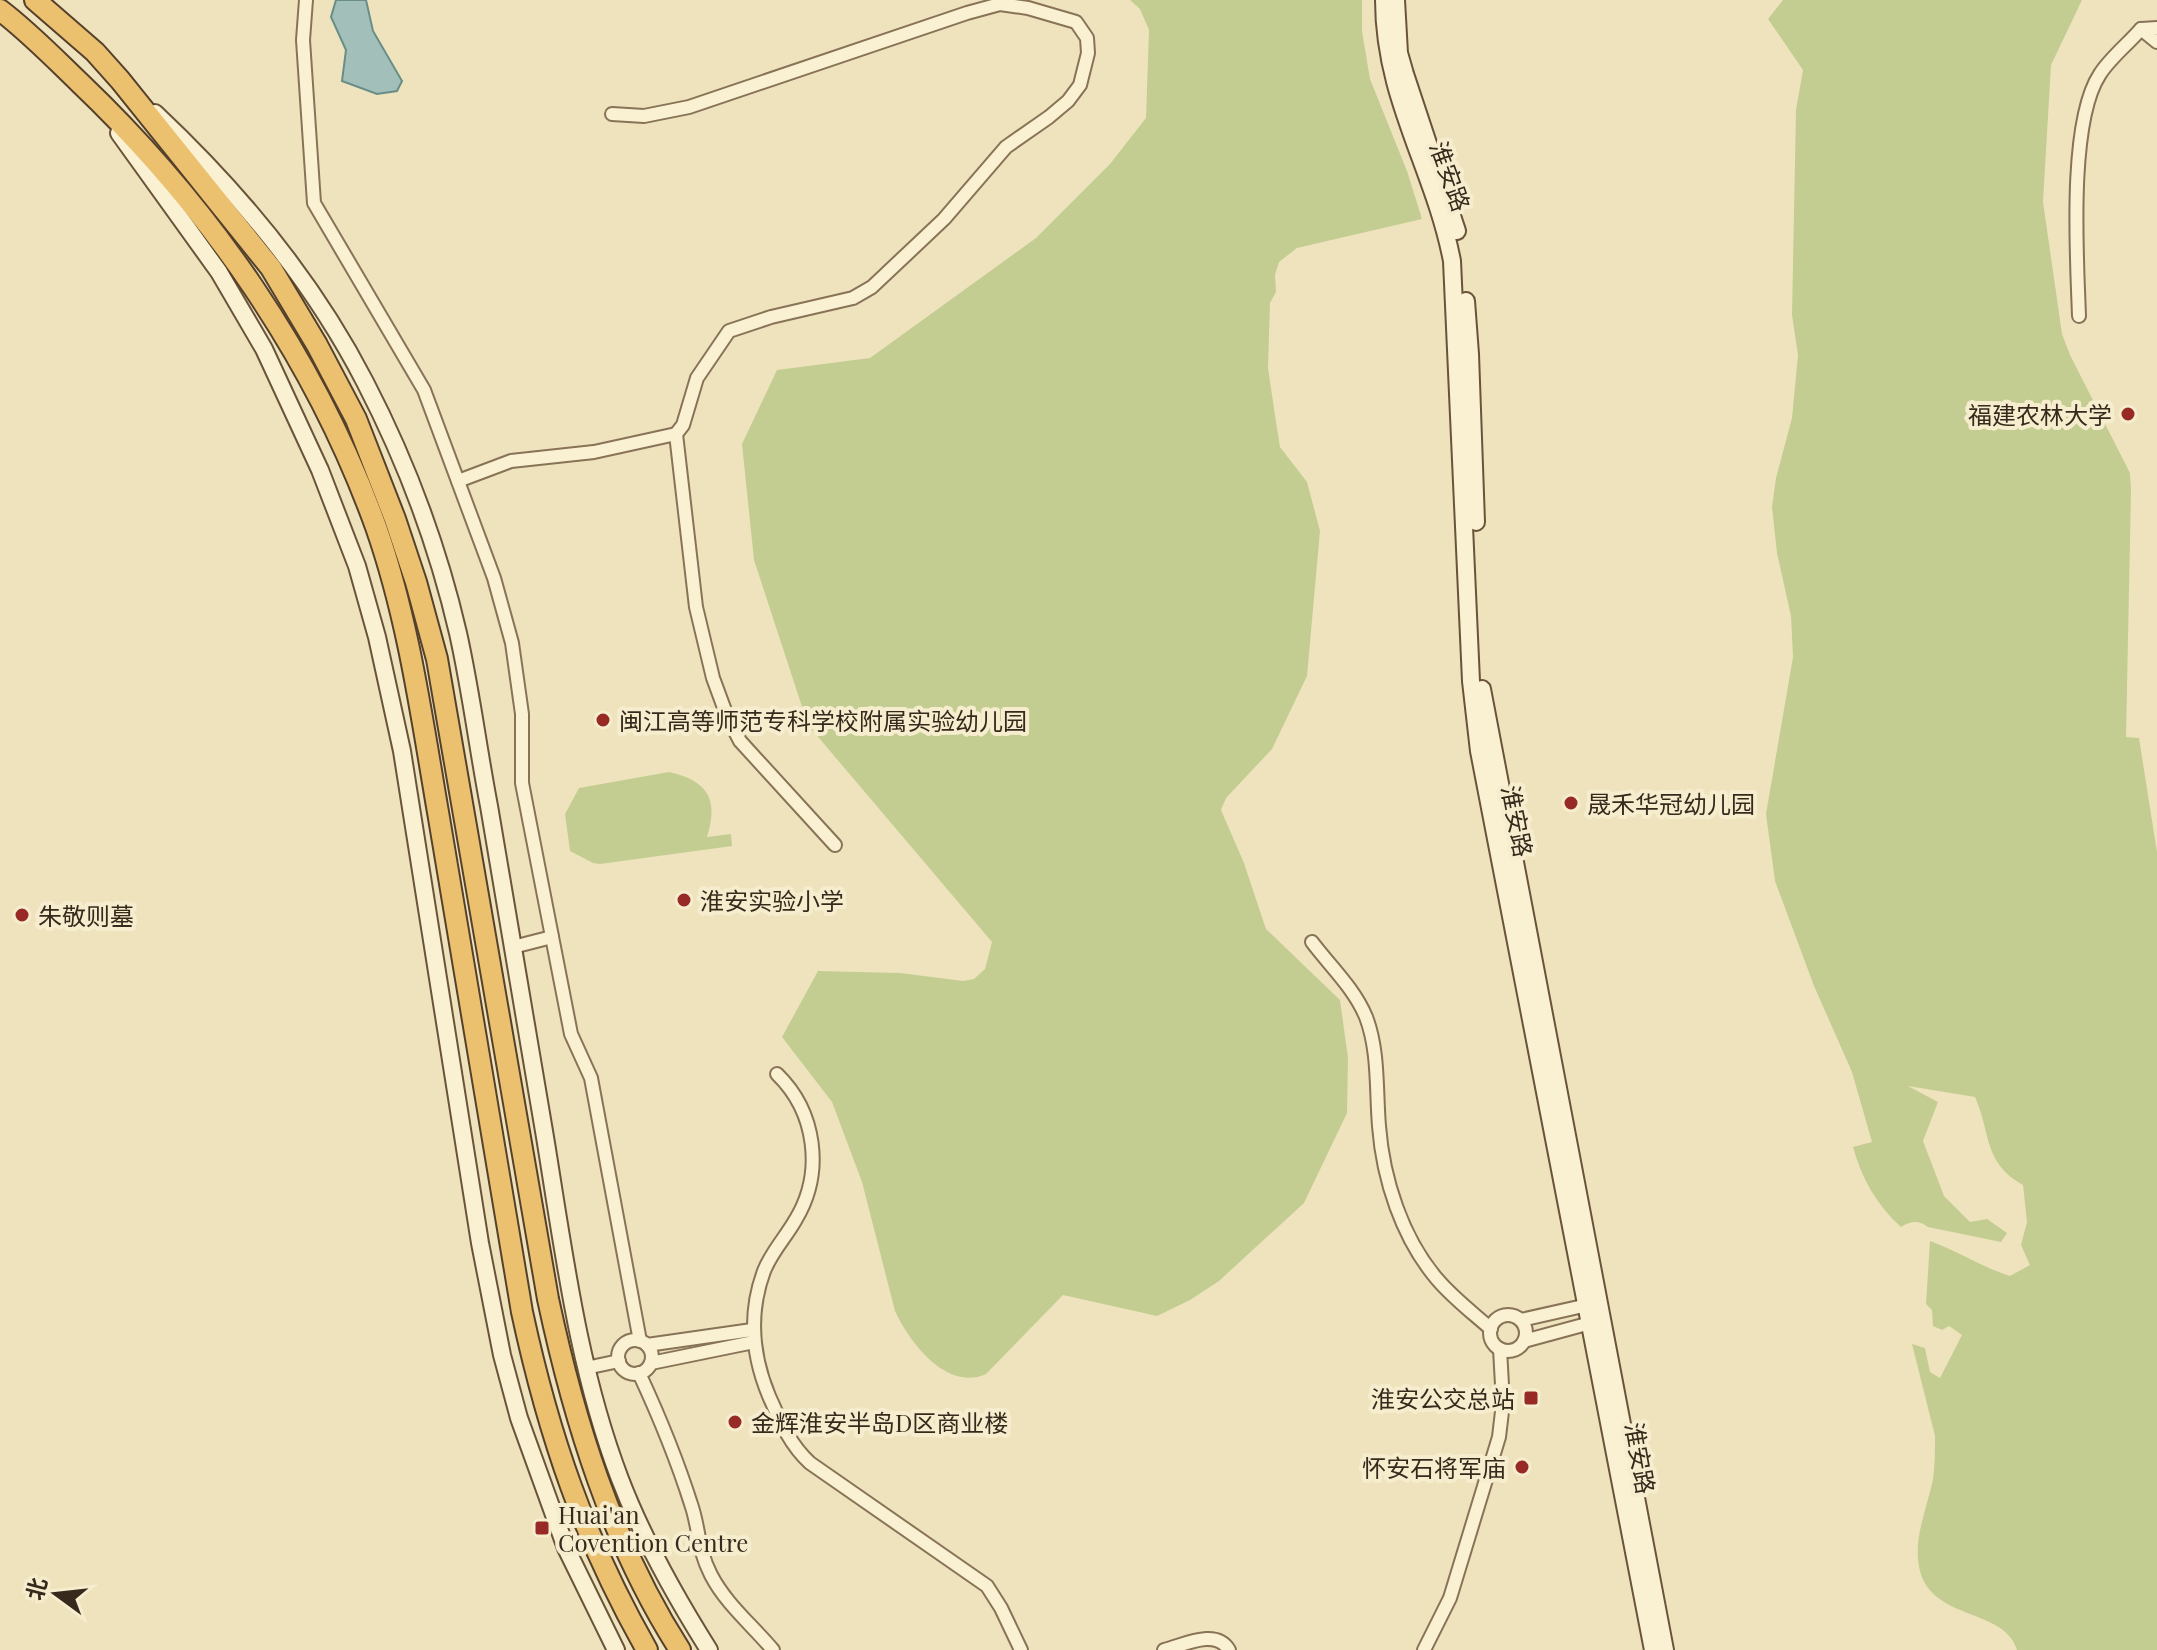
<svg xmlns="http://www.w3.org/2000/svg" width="2157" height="1650" viewBox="0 0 2157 1650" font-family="'Playfair Display','Noto Sans SC',serif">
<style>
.green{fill:#c3cd92}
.water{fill:#a2c0b9;stroke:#698e87;stroke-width:2}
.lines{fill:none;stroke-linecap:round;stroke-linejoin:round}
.minor-casing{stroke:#887357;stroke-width:16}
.secondary-casing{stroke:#69543a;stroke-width:20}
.trunk-casing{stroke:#55412b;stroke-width:24}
.minor{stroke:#faf0d2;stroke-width:12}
.secondary{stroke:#faf0d2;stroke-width:16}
.trunk{stroke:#ebc170;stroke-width:20}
.poi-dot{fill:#982a25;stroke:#f6edce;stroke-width:3}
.labels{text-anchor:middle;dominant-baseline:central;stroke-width:8;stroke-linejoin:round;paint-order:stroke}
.street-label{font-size:24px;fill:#372a1c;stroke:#f6edce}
.poi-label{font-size:24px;fill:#372a1c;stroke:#f6edce;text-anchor:start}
</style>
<rect width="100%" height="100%" fill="#efe3be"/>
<g class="green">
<path d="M1130,0H1362V31L1370,79L1407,171L1422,219L1297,248L1279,262L1275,275L1276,292L1270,303L1268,368L1276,422L1280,447L1307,482L1320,531L1307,676L1272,749L1226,798L1221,810L1244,863L1266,929L1340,1000L1348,1058L1347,1113L1304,1203L1219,1281L1190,1300L1157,1316L1063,1295L986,1374C947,1392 909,1342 895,1311L862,1182L832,1102L782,1037L818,971L900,973L963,981L974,979L985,969L992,942L808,725L754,560L742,444L777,370L870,358L1036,238L1110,164L1146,118L1149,30L1140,9Z"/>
<path d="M1783,0H2082L2051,65L2043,202L2062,334L2070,355L2130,473L2131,491L2126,737L2139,738L2157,852V1650H2017C2005,1608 1933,1621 1920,1571C1912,1540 1927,1509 1933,1479C1935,1465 1935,1450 1935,1436L1912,1344L1925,1348L1930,1372L1940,1378L1962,1335L1949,1326L1942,1330L1933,1326L1932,1310L1926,1304L1930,1241C1958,1251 1982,1267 2010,1276L2030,1265L2021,1245L2027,1222L2023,1185C1983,1163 1991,1133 1975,1097L1908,1086L1938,1102L1923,1141L1944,1196L1970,1222L1987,1219L2007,1233L2001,1242L1928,1227C1919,1220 1911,1221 1901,1227C1877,1206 1861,1177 1853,1147L1872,1142L1852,1072L1814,986L1775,881L1766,814L1793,657L1791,616L1777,553L1772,507L1776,478L1792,418L1798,355L1792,315L1796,110L1803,70L1768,19Z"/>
<path d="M669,772C708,781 719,799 707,837L731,834L732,846L600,864L593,863L570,851L565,814L579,788Z"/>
</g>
<polygon class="water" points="336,0 366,0 373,31 402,81 397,91 377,94 342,81 346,50 331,17"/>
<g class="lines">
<g class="minor-casing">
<g id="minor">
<polyline points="306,0 303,40 314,203 424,390 494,578 512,643 522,714 522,783 571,1034 591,1078 640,1341"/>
<polyline points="2157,28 2141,29 2157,42"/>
<polyline points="612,114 644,116 689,107 967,13 1000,4 1028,8 1076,22 1087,38 1088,53 1080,85 1068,101 1049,117 1006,147 944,219 872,287 853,298 771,317 729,331 697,378 683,425 676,434 696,607 713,678 727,716 740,741 835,845"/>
<path d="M2079,316C2077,258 2068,122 2100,74C2110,58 2128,44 2141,29"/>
<polyline points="458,481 511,461 594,452 676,434"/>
<path d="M1312,942C1330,966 1354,988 1366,1017C1379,1051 1376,1090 1379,1126C1383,1179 1402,1238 1437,1279C1453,1298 1473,1313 1491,1329"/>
<polyline points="513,947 552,937"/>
<path d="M777,1074C816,1112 824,1172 796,1219C786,1237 772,1251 764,1271C748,1314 752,1355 769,1396C780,1421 790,1445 810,1463L987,1586L1001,1608L1021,1650"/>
<circle cx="1508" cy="1333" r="18"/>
<polyline points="1521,1320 1592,1304"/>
<circle cx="635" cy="1357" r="17"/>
<polyline points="1524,1341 1594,1322"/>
<polyline points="647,1345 752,1330"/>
<polyline points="651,1363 754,1342"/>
<polyline points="586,1368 619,1361"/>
<path d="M639,1373C659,1416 677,1460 691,1504C700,1530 697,1548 711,1575C726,1604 752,1625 773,1650"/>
<path d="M1164,1650C1184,1645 1216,1628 1229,1650"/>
<polyline points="1424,1650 1450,1598 1499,1437 1503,1403 1500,1349"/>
</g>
</g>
<g class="secondary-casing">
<g id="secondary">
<path d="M1384,0C1384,99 1434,168 1452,261L1471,681L1479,751L1653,1650"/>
<polyline points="1396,0 1399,53 1405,74 1457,231"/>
<path d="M155,113C238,191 313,281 365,382C406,461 438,547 458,633C471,691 478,749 489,806C508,916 526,1027 545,1137C564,1253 578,1369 620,1479C643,1539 675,1596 709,1650"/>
<polyline points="119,133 219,272 264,349 320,470 357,566 377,637 402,751 480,1243 502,1355 519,1418 566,1548 616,1650"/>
<polyline points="1466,301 1470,354 1476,522"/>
<polyline points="1482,689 1665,1650"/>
</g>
</g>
<g class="trunk-casing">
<g id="trunk">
<path d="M35,0L95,52L120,80L271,268L317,345L356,419L395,519L416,582L437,659L548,1299C574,1421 612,1544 680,1650"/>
<path d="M0,10C29,32 54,58 80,83C210,207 315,358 376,527C409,621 422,720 439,818C468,982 493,1148 522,1312C549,1437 584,1539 647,1650"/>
</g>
</g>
<use href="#minor" class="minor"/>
<use href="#secondary" class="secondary"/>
<use href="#trunk" class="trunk"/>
</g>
<g class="poi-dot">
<circle cx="2128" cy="414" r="8"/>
<circle cx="603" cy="720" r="8"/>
<circle cx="1571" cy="803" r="8"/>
<circle cx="684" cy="900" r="8"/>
<circle cx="22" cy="915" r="8"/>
<rect x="1523" y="1390" width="16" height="16" rx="4"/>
<circle cx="735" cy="1422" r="8"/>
<circle cx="1522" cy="1467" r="8"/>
<rect x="534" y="1520" width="16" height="16" rx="4"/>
</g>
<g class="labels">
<g class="street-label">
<text transform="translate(1451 176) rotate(70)">淮安路</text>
<text transform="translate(1518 821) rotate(79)">淮安路</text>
<text transform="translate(1641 1458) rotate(80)">淮安路</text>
</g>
<g class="poi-label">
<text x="2112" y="414" text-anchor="end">福建农林大学</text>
<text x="619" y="720">闽江高等师范专科学校附属实验幼儿园</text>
<text x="1587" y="803">晟禾华冠幼儿园</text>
<text x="700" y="900">淮安实验小学</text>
<text x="38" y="915">朱敬则墓</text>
<text x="1515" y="1398" text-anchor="end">淮安公交总站</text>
<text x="751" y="1422">金辉淮安半岛D区商业楼</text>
<text x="1506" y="1467" text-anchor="end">怀安石将军庙</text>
<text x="558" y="1514">Huai'an<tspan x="558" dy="28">Covention Centre</tspan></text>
</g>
</g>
<g transform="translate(56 1594) rotate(285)" stroke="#f6edce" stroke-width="6" paint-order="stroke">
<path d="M0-6L14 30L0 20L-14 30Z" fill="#372a1c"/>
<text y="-12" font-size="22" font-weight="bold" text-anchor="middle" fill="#372a1c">北</text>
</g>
</svg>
